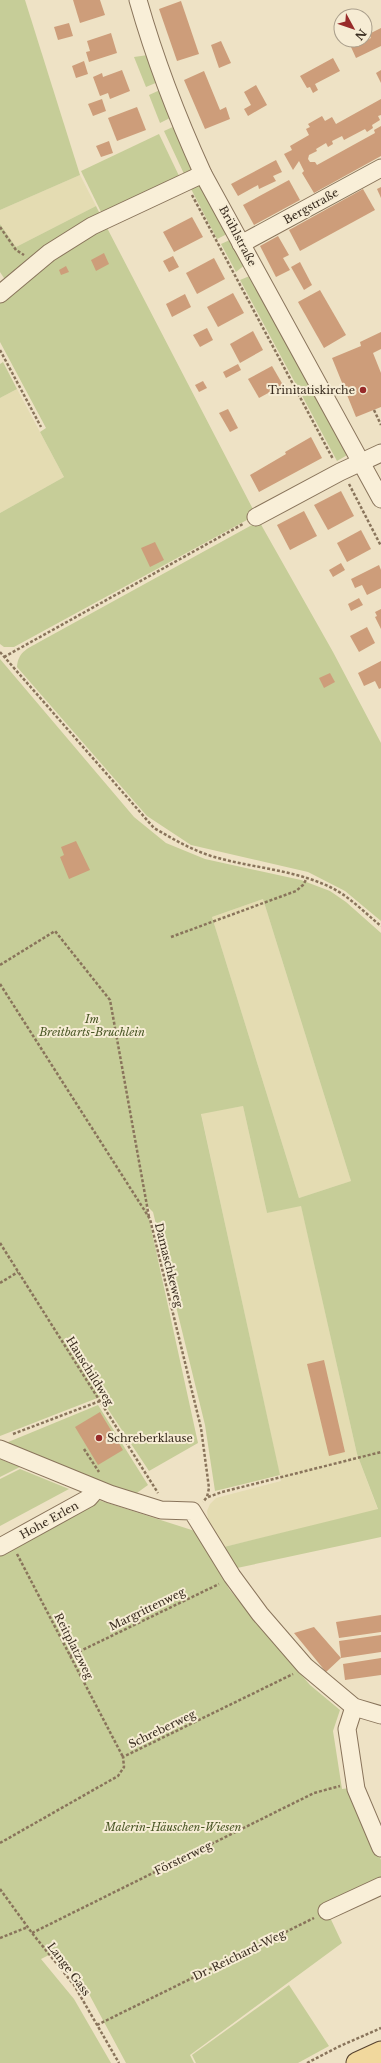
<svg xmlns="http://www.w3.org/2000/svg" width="381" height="2063" viewBox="0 0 381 2063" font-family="'Libre Baskerville',serif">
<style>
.farmland{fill:#e4dcb2}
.green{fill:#c6cd98;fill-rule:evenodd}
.building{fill:#cd9d7a}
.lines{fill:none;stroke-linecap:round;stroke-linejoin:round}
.minor-casing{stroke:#89745b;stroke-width:19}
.major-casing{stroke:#57422f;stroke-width:23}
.path{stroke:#89745b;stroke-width:2.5;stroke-dasharray:3 2;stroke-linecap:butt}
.minor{stroke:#f9efd8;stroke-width:17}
.major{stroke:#f1d89d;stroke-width:21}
.poi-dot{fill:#982b2a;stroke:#f6ecd4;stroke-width:1.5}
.labels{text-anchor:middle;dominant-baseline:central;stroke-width:4;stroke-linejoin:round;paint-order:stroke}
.street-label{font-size:11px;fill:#392c1f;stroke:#f6ecd4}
.poi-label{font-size:11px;fill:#392c1f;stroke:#f6ecd4;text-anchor:end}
.park-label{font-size:11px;font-style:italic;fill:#495625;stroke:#f6ecd4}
</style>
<rect width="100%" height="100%" fill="#eee2c5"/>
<g class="farmland">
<polygon points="80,175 96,206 16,247 0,224 0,210"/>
<polygon points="17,389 64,477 0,513 0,398"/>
<polygon points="263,899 351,1181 299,1198 212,917"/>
<polygon points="243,1106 267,1213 301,1205 357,1454 378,1510 224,1547 208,1519 207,1511 210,1504 216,1498 281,1481 201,1113"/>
</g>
<g class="green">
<polygon points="0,0 25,0 80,175 0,210"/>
<polygon points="148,55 158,82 146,87 134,57"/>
<polygon points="160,90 172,117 160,123 149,95"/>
<polygon points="175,126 195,168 185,176 164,131"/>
<polygon points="159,134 181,180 103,216 81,171"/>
<polygon points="198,181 229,233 217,239 189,185"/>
<polygon points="96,206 102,218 6,281 0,272 0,224 16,247"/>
<polygon points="105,224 256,515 14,647 4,647 0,644 0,513 64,477 40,432 46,428 0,342 0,298 48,259"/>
<polygon points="232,239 246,264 236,272 221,244"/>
<polygon points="252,275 349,454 337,461 240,280"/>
<polygon points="3,362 17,389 0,398 0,364"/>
<path d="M259,521L333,652L381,743V921L345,891L308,872L191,845L147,816L17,667C18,651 29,648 41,641Z"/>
<path d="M0,659L134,817L166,843L205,859L301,880L330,891L346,902L381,933V1537L237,1568L224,1547L378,1509L357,1454L301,1206L267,1213L243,1106L201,1114L280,1475L215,1491L205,1425L153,1212L146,1205L198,1443L149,1471L100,1397L0,1436ZM263,899L351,1181L299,1198L212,917Z"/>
<polygon points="98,1405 148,1485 134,1495 1,1445"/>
<polygon points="0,1459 20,1467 0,1477"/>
<polygon points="20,1469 69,1489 0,1526 0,1479"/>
<polygon points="95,1499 198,1532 229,1589 310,1685 340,1710 333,1731 342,1789 351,1788 381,1860 381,1882 326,1909 342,1943 190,2055 194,2063 126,2063 89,1994 55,1952 41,1959 74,1999 111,2063 0,2063 0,1551"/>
<polygon points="289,1985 329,2046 298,2063 196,2063 192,2055"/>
</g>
<g class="building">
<polygon points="73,0 100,0 105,15 80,23"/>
<polygon points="181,1 199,54 177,61 159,9"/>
<polygon points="69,23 73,36 58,40 54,27"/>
<polygon points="381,28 381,46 356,58 351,47 371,38 369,34"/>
<polygon points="111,33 117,53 89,62 86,52 90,51 87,41"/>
<polygon points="221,41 231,63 219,68 211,45"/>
<polygon points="333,58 340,71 315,84 318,90 313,93 310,87 307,88 300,76"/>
<polygon points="84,61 88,74 76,78 72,66"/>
<polygon points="122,70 130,91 110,99 108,93 100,96 93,77 102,73 103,77"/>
<polygon points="381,70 381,83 376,73"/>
<polygon points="204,71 220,110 226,107 230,119 205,129 184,80"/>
<polygon points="256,85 267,105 248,116 244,109 251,105 244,92"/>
<polygon points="102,99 106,111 93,116 88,104"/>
<polygon points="381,99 381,115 378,116 380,120 372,125 373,128 367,132 365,129 344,140 342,136 332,141 333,144 328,147 326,143 316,149 317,151 309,155 308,159 310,162 315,162 317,165 375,133 374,130 381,126 381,156 314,193 302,173 304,171 299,161 293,170 284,154 292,150 290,146 309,135 306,129 310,127 308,124 322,116 325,121 332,117 336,124"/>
<polygon points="137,107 146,130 117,141 108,118"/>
<polygon points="109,141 113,153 101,157 96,146"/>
<polygon points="276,160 282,172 273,176 276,181 259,189 258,185 238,196 231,184"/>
<polygon points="289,180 300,200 254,225 243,205"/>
<polygon points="381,187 381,198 377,189"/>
<polygon points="363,189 375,210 300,251 289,230"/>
<polygon points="192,217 203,237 174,252 163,232"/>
<polygon points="278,236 289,255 283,258 290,270 276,277 260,246"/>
<polygon points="104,253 109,264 96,271 91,260"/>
<polygon points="173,256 179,267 169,272 163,261"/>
<polygon points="214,258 225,279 197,294 186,273"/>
<polygon points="300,262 312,285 304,290 291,267"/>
<polygon points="66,266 69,272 61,275 59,270"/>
<polygon points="320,290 346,335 324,348 298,302"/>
<polygon points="233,293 244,313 218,327 207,307"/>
<polygon points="185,294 191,307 172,317 166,304"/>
<polygon points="207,328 213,340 200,347 193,335"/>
<polygon points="253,331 263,350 240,363 230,344"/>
<polygon points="381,332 381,349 373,353 381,373 381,407 356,417 332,358 361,346 360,342"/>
<polygon points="238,364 241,370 226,378 223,372"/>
<polygon points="272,366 283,385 259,398 248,379"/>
<polygon points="203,381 207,388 199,392 195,385"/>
<polygon points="228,409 238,428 230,432 219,413"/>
<polygon points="311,437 322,458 259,492 250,475 286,454 285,452"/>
<polygon points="341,491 354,516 328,530 314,505"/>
<polygon points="304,511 317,536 290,550 277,525"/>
<polygon points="361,530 371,549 347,562 337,543"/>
<polygon points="155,542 164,560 150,567 141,548"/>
<polygon points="341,563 345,570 333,577 329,570"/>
<polygon points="379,565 381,570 381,588 367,595 362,585 355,588 351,579"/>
<polygon points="359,598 363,605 351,611 348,604"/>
<polygon points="381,609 381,629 375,617 377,616 375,612"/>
<polygon points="367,627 375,643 359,652 350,636"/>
<polygon points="381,661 381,688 379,689 375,681 364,686 358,673"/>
<polygon points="330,673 335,682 324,688 319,678"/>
<polygon points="76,841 90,870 69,879 60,857 64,855 61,847"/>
<polygon points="324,1360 345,1452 329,1456 307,1364"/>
<polygon points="100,1412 123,1450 98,1465 75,1427"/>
<polygon points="381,1615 381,1632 339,1638 336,1622"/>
<polygon points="314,1627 341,1658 339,1641 381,1635 381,1652 341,1658 326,1672 294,1633"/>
<polygon points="381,1658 381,1675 345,1680 343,1664"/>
</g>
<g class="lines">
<g class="minor-casing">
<g id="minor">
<path d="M138,0C155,60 177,117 203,174L381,499"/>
<polyline points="241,244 381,168"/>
<polyline points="0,294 49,253 92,226 203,174"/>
<polyline points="256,517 340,472 381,453"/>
<polyline points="0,1449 110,1494 161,1510 192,1511 232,1576 260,1614 305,1666 354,1707 381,1715"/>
<polyline points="0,1547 89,1498 96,1490"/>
<polyline points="354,1707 347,1729 356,1789 381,1848"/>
<polyline points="327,1911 381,1886"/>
</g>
</g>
<g class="major-casing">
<polyline id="major" points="357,2063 381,2052"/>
</g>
<g class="path">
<polyline points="192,195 333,459"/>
<polyline points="0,227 16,250 24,255"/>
<polyline points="0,350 41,427"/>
<polyline points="374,410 381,425"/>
<polyline points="349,484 381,546"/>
<path d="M0,652L154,828C173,839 190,849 211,856C251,868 292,869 330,887C349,896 365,913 381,926"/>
<polyline points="4,657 243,524"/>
<polyline points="171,937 296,891 303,885 307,878"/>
<polyline points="0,965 55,931 110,1000 149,1217"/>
<polyline points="0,984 150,1219 201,1428 209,1488 207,1497 203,1502"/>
<polyline points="0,1243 158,1493"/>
<polyline points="0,1283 18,1272"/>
<polyline points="13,1434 100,1401"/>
<polyline points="84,1449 99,1472"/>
<polyline points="208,1497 222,1492 381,1452"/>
<polyline points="17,1554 123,1757"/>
<polyline points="70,1656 219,1584"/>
<polyline points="0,1843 118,1776 124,1767 123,1757 293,1674"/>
<polyline points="0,1889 32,1933 74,1985 119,2063"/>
<polyline points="32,1933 314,1793 340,1786"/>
<polyline points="0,1938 28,1927"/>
<polyline points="97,2025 314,1918"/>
<polyline points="307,2063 338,2047 381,2028"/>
</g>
<use href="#minor" class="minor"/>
<use href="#major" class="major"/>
</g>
<g class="poi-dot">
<circle cx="363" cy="390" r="4"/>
<circle cx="99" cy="1438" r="4"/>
</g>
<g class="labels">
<g class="street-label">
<text transform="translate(311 206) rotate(-29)">Bergstraße</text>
<text transform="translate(238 236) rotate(62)">Brühlstraße</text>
<text transform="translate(169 1265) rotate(76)">Damaschkeweg</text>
<text transform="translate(90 1371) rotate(58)">Hauschildweg</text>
<text transform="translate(49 1520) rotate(-29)">Hohe Erlen</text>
<text transform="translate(147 1609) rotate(-26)">Margrittenweg</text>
<text transform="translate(74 1646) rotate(63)">Reitplatzweg</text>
<text transform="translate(162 1729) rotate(-26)">Schreberweg</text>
<text transform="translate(183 1858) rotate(-26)">Försterweg</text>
<text transform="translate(239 1955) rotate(-26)">Dr. Reichard-Weg</text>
<text transform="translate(69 1969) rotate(53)">Lange Gass</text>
</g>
<g class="poi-label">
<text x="355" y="390">Trinitatiskirche</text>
<text x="107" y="1438" text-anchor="start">Schreberklause</text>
</g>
<g class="park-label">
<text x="92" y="1019">Im<tspan x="92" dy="13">Breitbarts-Bruchlein</tspan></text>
<text x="173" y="1827">Malerin-Häuschen-Wiesen</text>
</g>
</g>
<g transform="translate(353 28) rotate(130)"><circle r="19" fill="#f6ecd4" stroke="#aa9f8c"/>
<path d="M0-3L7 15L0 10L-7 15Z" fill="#982b2a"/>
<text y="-6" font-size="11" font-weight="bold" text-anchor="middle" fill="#392c1f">N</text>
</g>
</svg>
